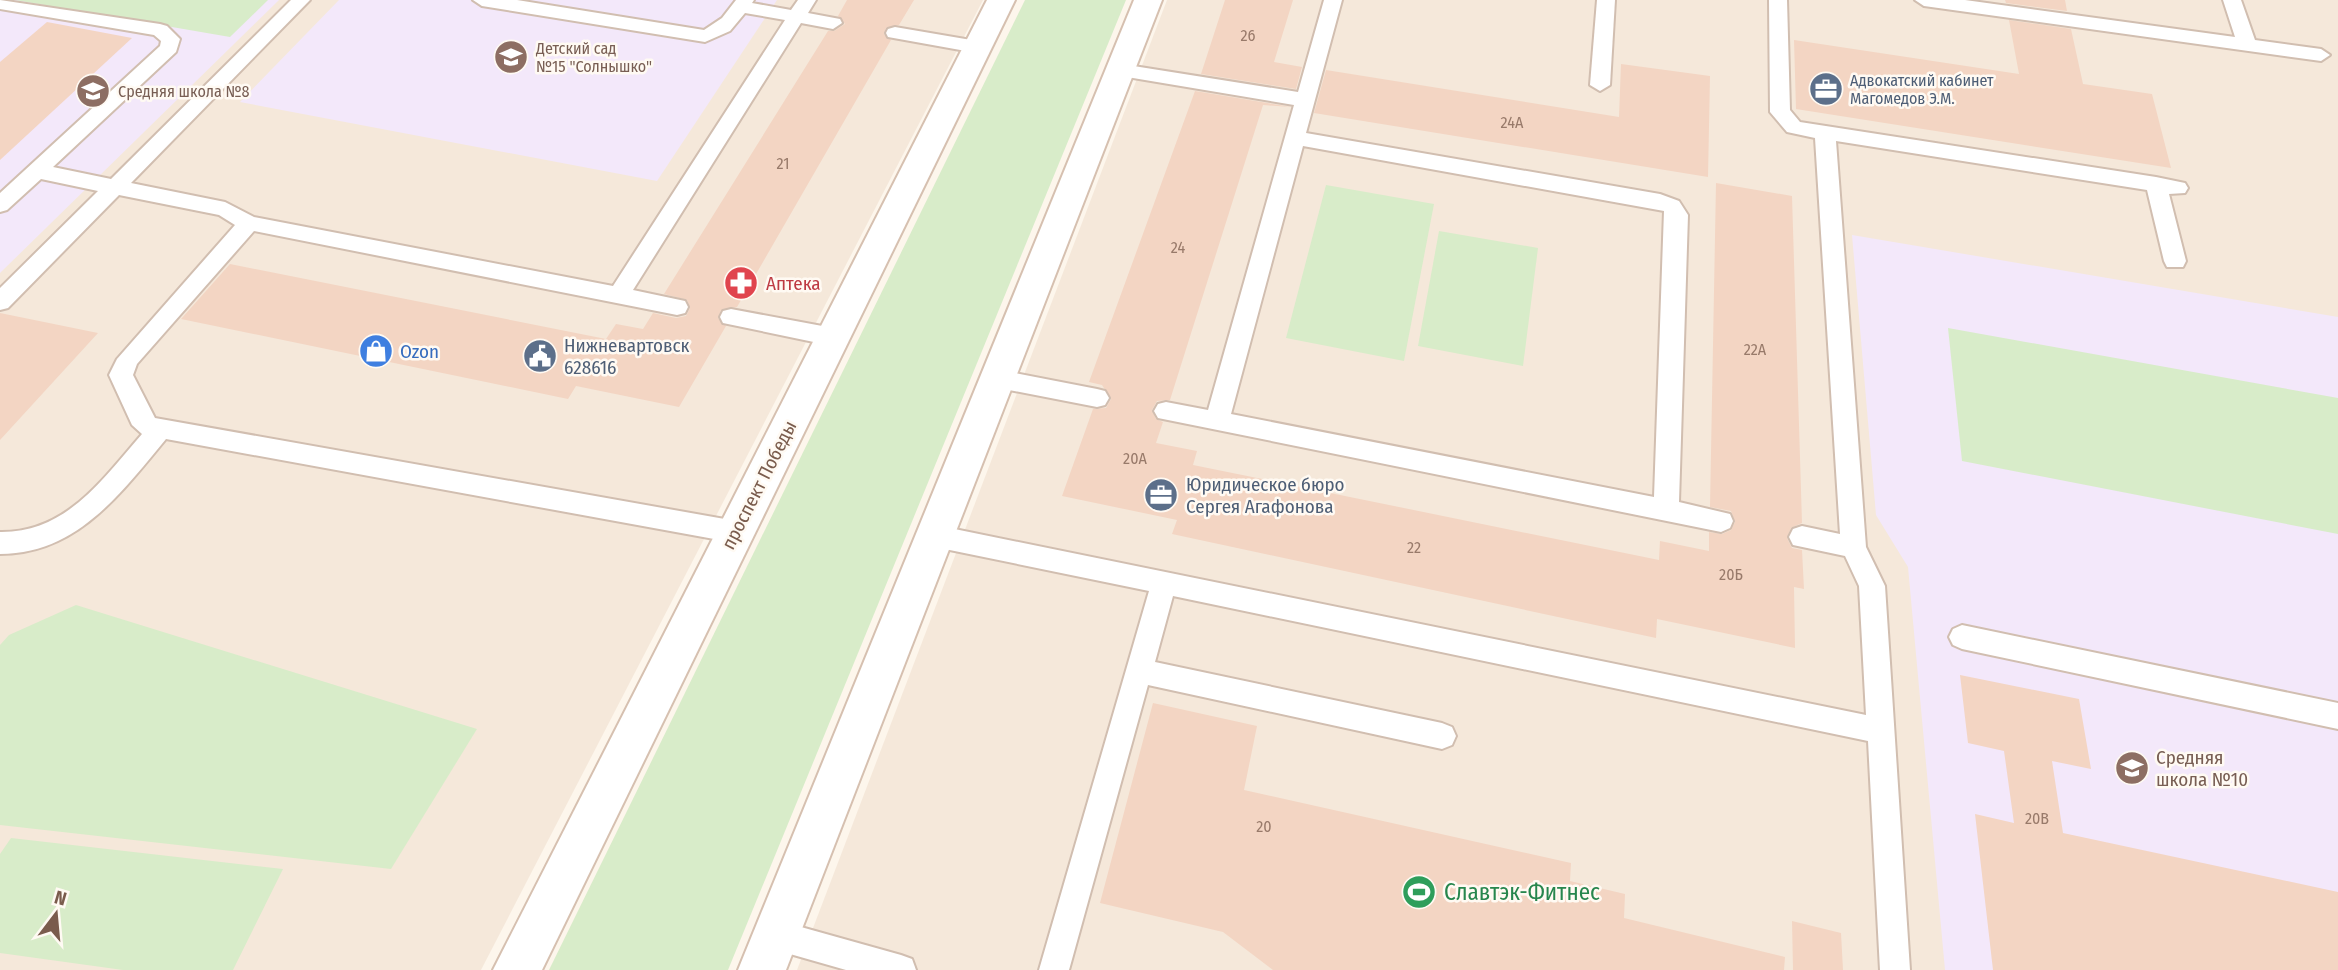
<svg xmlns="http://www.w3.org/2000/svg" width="2338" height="970" viewBox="0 0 2338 970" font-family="'Fira Sans Condensed',sans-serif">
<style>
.residential{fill:#f5e8da}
.education{fill:#f3e8fa}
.green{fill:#d8ecc9}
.building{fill:#f3d5c3}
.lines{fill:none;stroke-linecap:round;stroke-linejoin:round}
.lane-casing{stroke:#d1beb0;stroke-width:4}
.secondary-casing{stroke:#d6c0b0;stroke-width:4}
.lane{fill:#fff;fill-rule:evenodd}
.secondary{fill:#fff;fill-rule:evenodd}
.labels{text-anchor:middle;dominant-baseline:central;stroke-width:5;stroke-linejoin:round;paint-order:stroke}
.number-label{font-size:16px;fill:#987a6a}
.far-education-label{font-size:16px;fill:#785e54;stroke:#fffaf3;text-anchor:start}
.far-service-label{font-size:16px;fill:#4e5e75;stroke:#fffaf3;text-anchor:start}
.health-label{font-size:19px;fill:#be3a42;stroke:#fffaf3;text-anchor:start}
.service-label{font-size:19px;fill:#4e5e75;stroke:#fffaf3;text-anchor:start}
.shop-label{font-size:19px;fill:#366cbe;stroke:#fffaf3;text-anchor:start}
.street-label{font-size:19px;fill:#7a5c4d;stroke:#fffaf3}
.education-label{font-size:19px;fill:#785e54;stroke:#fffaf3;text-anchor:start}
.near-leisure-label{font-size:23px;fill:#27864d;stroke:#fffaf3;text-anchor:start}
</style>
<rect width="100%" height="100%" fill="#fdf6ec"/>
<g class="residential">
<polygon points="0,0 983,0 481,970 0,970"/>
<polygon points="1167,0 2338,0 2338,970 797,970"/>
</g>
<g class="education">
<polygon points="0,0 279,0 0,273"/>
<polygon points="339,0 777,0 657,181 240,102"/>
<polygon points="1852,235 2338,317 2338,970 1945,970 1908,567 1876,515"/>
</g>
<g class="green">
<polygon points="15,0 268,0 230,37"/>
<polygon points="1025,0 1126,0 728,970 549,970"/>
<polygon points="1326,185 1434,204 1404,361 1286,338"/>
<polygon points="1439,231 1538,248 1523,366 1418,346"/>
<polygon points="1948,328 2338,398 2338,534 1962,461"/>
<polygon points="76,605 477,729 391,869 0,825 0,645 9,635"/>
<polygon points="11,838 283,869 233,970 123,970 0,953 0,854"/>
</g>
<g class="building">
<polygon points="847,0 914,0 899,25 886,28 884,34 891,40 737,307 721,310 718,318 726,326 679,407 576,386 568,399 181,319 230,264 606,339 616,324 643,329 653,313 676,318 686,316 690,308 687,300 664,294 828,31 834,31 845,24 838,16"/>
<polygon points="1225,0 1293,0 1274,62 1302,67 1296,89 1201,74"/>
<polygon points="2005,0 2065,0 2067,11 2006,3"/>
<polygon points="2009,20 2071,29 2083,84 2152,94 2171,168 1796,109 1794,40 2019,74"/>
<polygon points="47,22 132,38 0,160 0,62"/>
<polygon points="1621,64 1710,76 1708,177 1314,113 1326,70 1619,117"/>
<polygon points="1195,91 1291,107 1263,105 1170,400 1157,401 1152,410 1156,419 1163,422 1156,443 1197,451 1193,465 1659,560 1660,541 1709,551 1709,532 1722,534 1731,530 1735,522 1731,511 1710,507 1716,183 1792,196 1802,523 1791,528 1787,538 1792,548 1802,550 1804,589 1794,587 1795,648 1657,619 1656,638 1172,534 1177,520 1062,496 1093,409 1106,408 1111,399 1102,385 1089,382"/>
<polygon points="0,313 98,333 0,440"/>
<polygon points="1960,675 2079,699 2091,769 2052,761 2063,833 2338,892 2338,970 1993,970 1975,814 2014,823 2004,751 1968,743"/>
<polygon points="1153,703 1257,726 1244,790 1571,863 1570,881 1625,894 1624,918 1785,957 1784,970 1273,970 1223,932 1100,903"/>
<polygon points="1792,921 1841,933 1843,970 1793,970"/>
</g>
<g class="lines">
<g class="lane-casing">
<g id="lane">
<path d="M0,0L160,24L167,26L180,39L176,52L53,167L111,179L291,0H310L131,183L225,202L254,217L613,286L785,20L745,13L730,31L705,42L482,6L473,0H517L704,30L722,18L736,0H754L752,3L791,10L798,0H816L808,13L840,19L842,23L833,29L801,23L633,290L685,301L688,307L685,313L677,315L254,231L137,364L133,375L155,418L736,521L745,524L749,532L745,540L736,543L166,439C121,493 77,554 0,554V532C66,533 102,480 142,434L132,425L109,375L117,359L235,225L219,215L119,195L8,308L0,310V288L98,191L41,179L7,210L0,212V193L160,46L161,41L154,35L0,9Z"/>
<path d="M1324,0H1342L1306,133L1660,194L1679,201L1688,215L1679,502L1730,514L1733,521L1730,528L1721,532L1158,418L1154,411L1158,404L1166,402L1208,410L1294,105L1121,76L1111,70L1121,64L1298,92ZM1303,146L1664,211L1654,497L1231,414Z"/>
<polygon points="1597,0 1615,0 1610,85 1600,91 1590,85"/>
<polygon points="1769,0 1787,0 1790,110 1800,122 2156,177 2185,183 2188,188 2185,193 2169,194 2186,261 2183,267 2167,267 2164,261 2147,190 1836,141 1866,547 1885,586 1910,970 1880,970 1868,741 1173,596 1155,662 1442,723 1452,727 1456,736 1452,745 1442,749 1148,685 1069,970 1039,970 1149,591 935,547 926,544 922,536 926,528 935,525 1866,715 1859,586 1845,556 1793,545 1789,537 1793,529 1802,526 1840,534 1815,138 1787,132 1770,112"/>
<polygon points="1915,0 1965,0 2235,37 2223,0 2241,0 2255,40 2321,49 2330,55 2321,61 1924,6"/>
<polygon points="895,27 977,41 986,47 977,53 888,37 886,33 888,29"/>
<polygon points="731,309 833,328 841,331 844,337 841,343 833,346 723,323 720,317 723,311"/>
<polygon points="999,370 1097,389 1105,391 1109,398 1105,405 1097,407 999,388 991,385 987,379 991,373"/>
<polygon points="1962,625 2338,703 2338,729 1962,649 1953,645 1949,637 1953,629"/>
<polygon points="776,920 901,955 912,959 916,970 846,970 776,950 765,946 761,935 765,924"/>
</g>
</g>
<g class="secondary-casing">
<g id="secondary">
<polygon points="987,0 1015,0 542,970 493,970"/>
<polygon points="1134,0 1162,0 786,970 738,970"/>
</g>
</g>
<use href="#lane" class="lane"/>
<use href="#secondary" class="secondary"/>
</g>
<defs>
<g id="school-disc" transform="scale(1.75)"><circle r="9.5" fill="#8d6e63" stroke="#fffaf3"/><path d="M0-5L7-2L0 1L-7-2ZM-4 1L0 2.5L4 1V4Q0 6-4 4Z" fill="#fff"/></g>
<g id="office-disc" transform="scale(1.75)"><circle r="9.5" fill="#5c6f8a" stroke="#fffaf3"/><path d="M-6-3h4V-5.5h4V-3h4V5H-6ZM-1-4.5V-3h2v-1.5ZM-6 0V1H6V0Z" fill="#fff"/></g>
<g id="pharmacy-disc" transform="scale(1.75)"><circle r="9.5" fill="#e0444e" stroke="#fffaf3"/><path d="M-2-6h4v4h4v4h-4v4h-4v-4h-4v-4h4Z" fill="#fff"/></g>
<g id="shop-disc" transform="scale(1.75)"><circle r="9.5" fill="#3f7fe0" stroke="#fffaf3"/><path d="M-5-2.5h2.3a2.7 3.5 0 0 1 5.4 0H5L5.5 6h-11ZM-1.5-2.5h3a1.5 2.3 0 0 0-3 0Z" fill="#fff"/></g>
<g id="civic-disc" transform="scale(1.75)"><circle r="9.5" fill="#5c6f8a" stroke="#fffaf3"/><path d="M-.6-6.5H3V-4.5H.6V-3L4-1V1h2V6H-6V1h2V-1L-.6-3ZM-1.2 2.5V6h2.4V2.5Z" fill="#fff"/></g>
<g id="stadium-disc" transform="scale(1.75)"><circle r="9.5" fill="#2e9e5b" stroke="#fffaf3"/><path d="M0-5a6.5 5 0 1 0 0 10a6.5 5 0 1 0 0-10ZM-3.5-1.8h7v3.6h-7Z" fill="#fff"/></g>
</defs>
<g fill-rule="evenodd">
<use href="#school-disc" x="511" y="57"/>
<use href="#office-disc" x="1826" y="89"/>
<use href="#school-disc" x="93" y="91"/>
<use href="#pharmacy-disc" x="741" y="283"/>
<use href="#shop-disc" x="376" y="351"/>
<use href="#civic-disc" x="540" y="356"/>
<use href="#office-disc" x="1161" y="495"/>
<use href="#school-disc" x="2132" y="768"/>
<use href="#stadium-disc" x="1419" y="892"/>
</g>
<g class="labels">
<g class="number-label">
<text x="1248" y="35">26</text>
<text x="1512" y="122">24А</text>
<text x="783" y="163">21</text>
<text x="1178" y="247">24</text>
<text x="1755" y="349">22А</text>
<text x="1135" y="458">20А</text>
<text x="1414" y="547">22</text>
<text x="1731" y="574">20Б</text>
<text x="2037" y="818">20В</text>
<text x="1264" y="826">20</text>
</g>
<g class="far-education-label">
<text x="536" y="48">Детский сад<tspan x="536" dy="18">№15 "Солнышко"</tspan></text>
<text x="118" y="91">Средняя школа №8</text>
</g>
<g class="far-service-label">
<text x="1850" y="80">Адвокатский кабинет<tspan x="1850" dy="18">Магомедов Э.М.</tspan></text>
</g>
<g class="health-label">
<text x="766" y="283">Аптека</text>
</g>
<g class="service-label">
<text x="564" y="345">Нижневартовск<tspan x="564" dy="22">628616</tspan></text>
<text x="1186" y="484">Юридическое бюро<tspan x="1186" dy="22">Сергея Агафонова</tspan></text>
</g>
<g class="shop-label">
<text x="400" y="351">Ozon</text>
</g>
<g class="street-label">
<text transform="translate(759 485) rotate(-63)">проспект Победы</text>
</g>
<g class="education-label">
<text x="2156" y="757">Средняя<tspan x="2156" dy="22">школа №10</tspan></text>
</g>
<g class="near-leisure-label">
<text x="1444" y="892">Славтэк-Фитнес</text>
</g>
</g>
<g transform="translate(56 914) rotate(16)" stroke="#fffaf3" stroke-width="5" paint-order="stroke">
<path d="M0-5L12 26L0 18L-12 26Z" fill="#7a5c4d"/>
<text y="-10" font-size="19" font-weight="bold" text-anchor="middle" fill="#7a5c4d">N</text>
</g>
</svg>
